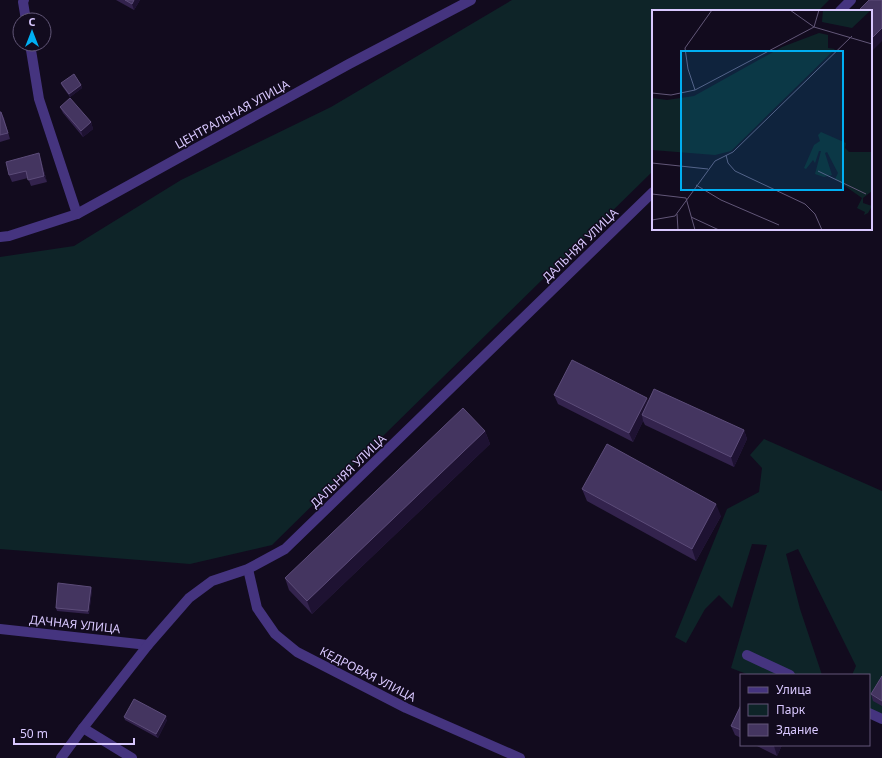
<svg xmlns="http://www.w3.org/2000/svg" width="882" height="758" viewBox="0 0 882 758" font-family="'Noto Sans',sans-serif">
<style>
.green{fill:#0e2428}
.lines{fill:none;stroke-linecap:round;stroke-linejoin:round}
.minor{stroke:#45347f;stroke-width:10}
.tertiary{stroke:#45347f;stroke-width:10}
.wall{fill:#33234d}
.shaded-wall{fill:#1e1232}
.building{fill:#443560;stroke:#5c4c79}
.labels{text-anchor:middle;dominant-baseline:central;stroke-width:3;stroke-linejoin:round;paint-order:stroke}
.street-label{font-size:12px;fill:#d9c8ff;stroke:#120b1e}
.inset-road{fill:none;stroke:#625778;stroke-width:1}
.view{fill:#00aff3;fill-opacity:0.15;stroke:#00aff3;stroke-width:2}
.inset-edge{fill:none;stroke:#d9c8ff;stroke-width:2}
</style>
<rect width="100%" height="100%" fill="#120b1e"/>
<g class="green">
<polygon points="512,0 829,0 818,11 653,11 653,171 272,545 190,564 0,549 0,257 74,246 181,180 331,107"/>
<polygon points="764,439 882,491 882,724 869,716 869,675 852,675 856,666 798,549 786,554 800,609 822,675 749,675 731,668 767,545 752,544 732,608 719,595 705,609 686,643 675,637 727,509 759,492 762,468 750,455"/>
</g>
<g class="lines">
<g class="minor">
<polyline points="24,0 23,2 26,20"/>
<polyline points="840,11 851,0"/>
<polyline points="30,44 39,99 77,214"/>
<polyline points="248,569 257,608 275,634 297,652 406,708 520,758"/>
<polyline points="0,629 148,645"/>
<polyline points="747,655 790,675"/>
<polyline points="869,713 882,719"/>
<polyline points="83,728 132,758"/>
<polyline points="61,758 83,728 148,645 189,598 212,581 248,569 285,549 653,192"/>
</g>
<polyline class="tertiary" points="0,237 9,236 77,214 349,64 471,0"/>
</g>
<g class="wall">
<polygon points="116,0 140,0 134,10"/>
<polygon points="61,83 81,85 82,88 70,97 62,86"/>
<polygon points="60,107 91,122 93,129 83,137 63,113"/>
<polygon points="0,112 1,112 4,118 10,139 0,142"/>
<polygon points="41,160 47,182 31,186 28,178 12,182 9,175"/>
<polygon points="554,395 648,401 744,430 747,439 734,467 645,425 643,421 633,442 558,404"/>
<polygon points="485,431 490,444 312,614 289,590 285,578"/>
<polygon points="582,489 721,516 696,561 587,501"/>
<polygon points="91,587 92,590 89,614 57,611 56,608"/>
<polygon points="882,676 882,706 873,701 871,694"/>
<polygon points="741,705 741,738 735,735 731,726"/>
<polygon points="124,717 167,720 158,738 125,720"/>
<polygon points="755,745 782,745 777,756"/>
</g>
<g class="shaded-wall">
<polygon points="134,0 140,0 134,10 132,4"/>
<polygon points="882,28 882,41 871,52 871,39"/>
<polygon points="81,85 82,88 70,97 69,94"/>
<polygon points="91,122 93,129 83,137 81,131"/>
<polygon points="39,153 41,160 47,182 44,176"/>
<polygon points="647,398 650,407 642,415 643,421 633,442 629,433"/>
<polygon points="744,430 747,439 734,467 731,457"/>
<polygon points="485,431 490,444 312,614 307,601"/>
<polygon points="716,504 721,516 696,561 692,549"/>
<polygon points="91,587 92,590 89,614 88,611"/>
<polygon points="166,716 167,720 158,738 156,734"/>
<polygon points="774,745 782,745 777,756 774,746"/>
</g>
<g class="building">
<polygon points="125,0 134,0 132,4"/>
<polygon points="869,0 882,0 882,28 871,39 871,11 858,11"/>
<polygon points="74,74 81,85 69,94 61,83"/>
<polygon points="70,98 91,122 81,131 60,107"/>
<polygon points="0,112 1,112 8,133 0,135"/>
<polygon points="39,153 44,176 28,180 26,171 9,175 6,162"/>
<polygon points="572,360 647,398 629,433 554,395"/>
<polygon points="654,389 744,430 731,457 642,415"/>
<polygon points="463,408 485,431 307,601 285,578"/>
<polygon points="607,444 716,504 692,549 582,489"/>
<polygon points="58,583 91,587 88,611 56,608"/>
<polygon points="882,676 882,701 871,694"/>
<polygon points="134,699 166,716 156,734 124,717"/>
<polygon points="741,705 741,730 731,726"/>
</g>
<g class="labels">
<g class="street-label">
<text transform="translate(232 114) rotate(-29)">ЦЕНТРАЛЬНАЯ УЛИЦА</text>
<text transform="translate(580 245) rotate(-44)">ДАЛЬНЯЯ УЛИЦА</text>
<text transform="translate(348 471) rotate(-44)">ДАЛЬНЯЯ УЛИЦА</text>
<text transform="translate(75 624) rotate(6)">ДАЧНАЯ УЛИЦА</text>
<text transform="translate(368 674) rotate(27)">КЕДРОВАЯ УЛИЦА</text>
</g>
</g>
<g transform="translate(652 10)">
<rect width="220" height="220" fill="#120b1e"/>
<path d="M171,0H219L200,18L170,12ZM167,23L176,25V38L183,39L79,141L63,145L0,140V88L15,90L42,86L130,37ZM169,122L194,133L193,138L197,142H220V181L211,188V193L220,196L216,203L212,205L213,202L205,198L210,188L183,169L186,163L175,142L173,143L180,165L172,167L163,164L169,141H167L163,153L161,150L154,159L152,158L162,135L168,131L166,125Z" fill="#0e2428"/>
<path class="inset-road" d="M138,0L162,17L167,0M43,80L36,59L33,38L60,0M0,83L19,85L43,80L162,17L220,34M74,145L76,153L83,161L153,194L163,204L170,220M0,153L56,159M166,161L214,184M44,175L69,190L127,215M0,184L34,188L43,220M25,204L26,220M39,207L67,220M0,210L23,206L63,151L81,142L200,26"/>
<path class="view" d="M29,41H191V180H29Z"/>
<rect width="220" height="220" class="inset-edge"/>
</g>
<rect x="740" y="674" width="130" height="72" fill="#120b1e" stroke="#625778"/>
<rect x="748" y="687" width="20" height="6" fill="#45347f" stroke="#625778"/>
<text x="776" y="694" font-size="12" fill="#d9c8ff">Улица</text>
<rect x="748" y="704" width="20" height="12" fill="#0e2428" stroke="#625778"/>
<text x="776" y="714" font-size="12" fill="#d9c8ff">Парк</text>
<rect x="748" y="724" width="20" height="12" fill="#443560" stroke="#625778"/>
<text x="776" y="734" font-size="12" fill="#d9c8ff">Здание</text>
<g transform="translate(32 32)"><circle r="19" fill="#120b1e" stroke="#625778"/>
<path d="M0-3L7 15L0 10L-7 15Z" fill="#00aff3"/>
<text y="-6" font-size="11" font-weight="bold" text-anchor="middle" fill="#d9c8ff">С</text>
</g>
<path d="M14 738v6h120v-6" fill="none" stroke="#d9c8ff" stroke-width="2"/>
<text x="20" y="738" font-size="12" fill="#d9c8ff" stroke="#120b1e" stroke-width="3" paint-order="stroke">50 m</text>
</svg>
